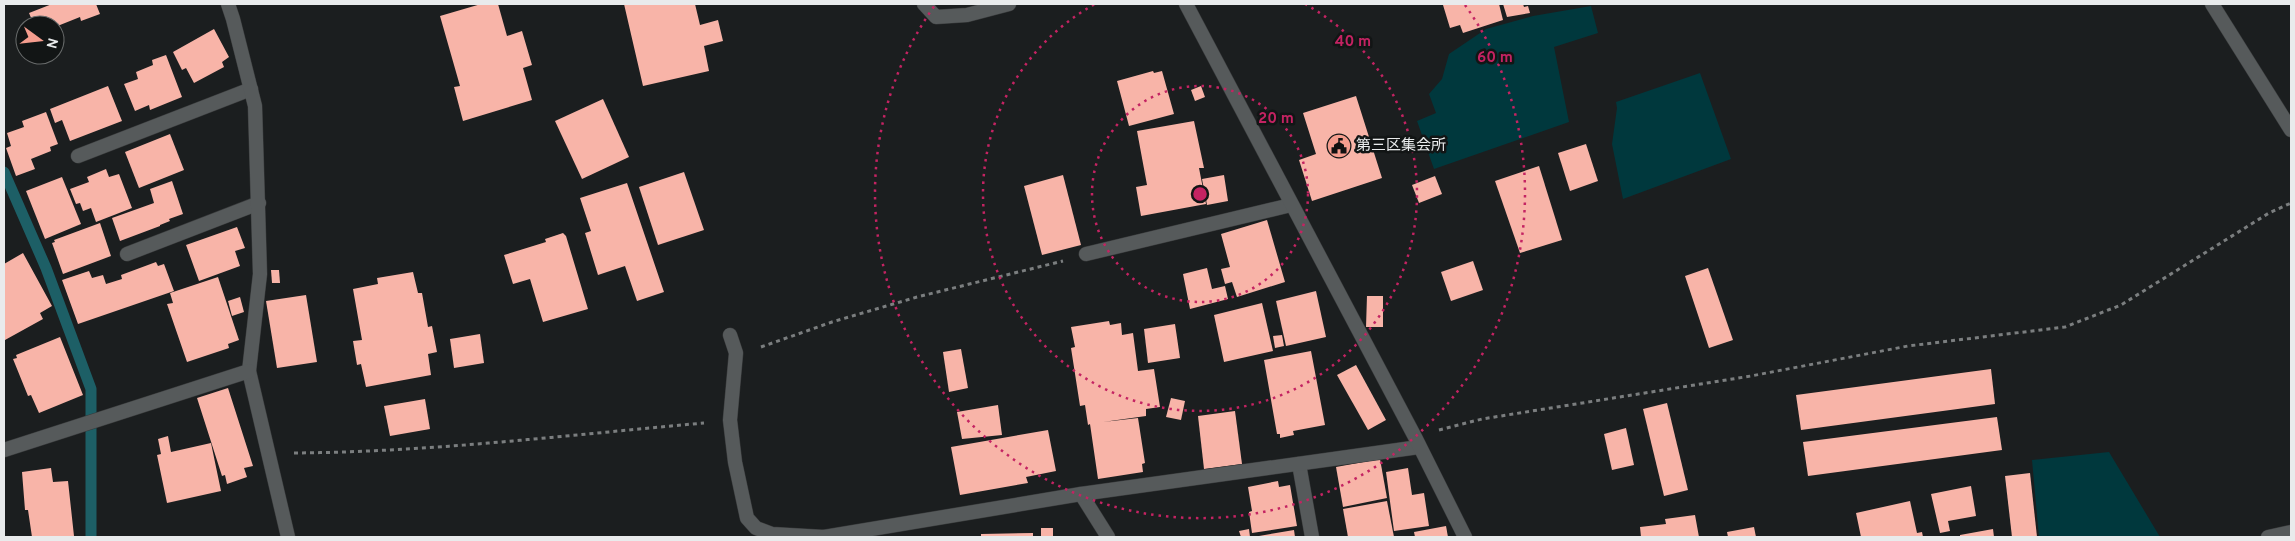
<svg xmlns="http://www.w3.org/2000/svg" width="2295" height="541" viewBox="0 0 2295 541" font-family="Overpass,'Noto Sans JP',sans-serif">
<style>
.green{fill:#00383d}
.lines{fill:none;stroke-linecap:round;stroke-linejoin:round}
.stream{stroke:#1d5f66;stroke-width:11}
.building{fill:#f8b4a8}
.service-casing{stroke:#383a3b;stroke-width:15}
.minor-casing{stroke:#383a3b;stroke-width:15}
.path{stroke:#7b7e7f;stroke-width:3;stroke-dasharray:4 4;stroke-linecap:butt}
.service{stroke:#565a5b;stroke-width:14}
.minor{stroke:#565a5b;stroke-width:14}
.ring{fill:none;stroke:#c42362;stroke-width:2.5;stroke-dasharray:2.5 5}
.labels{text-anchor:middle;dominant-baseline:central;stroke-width:5;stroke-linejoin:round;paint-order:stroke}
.poi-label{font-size:15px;fill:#e9ebec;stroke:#121515;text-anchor:start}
.centre{fill:#c42362;stroke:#121515;stroke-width:2.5}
.ring-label{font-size:15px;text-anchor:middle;font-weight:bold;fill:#c42362;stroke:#121515;stroke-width:5;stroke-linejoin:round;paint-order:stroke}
</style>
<rect width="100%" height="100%" fill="#1b1e1f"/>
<g class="green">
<polygon points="1591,6 1598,33 1554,47 1569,122 1434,169 1417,121 1436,113 1429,94 1442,79 1449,54 1486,29 1533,16"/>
<polygon points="1700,73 1731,159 1623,199 1612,144 1617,108 1616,102"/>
<polygon points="2109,452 2160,537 2039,537 2032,460"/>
</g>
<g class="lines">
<polyline class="stream" points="4,172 46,268 91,389 91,537"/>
</g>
<g class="building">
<polygon points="52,4 96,4 100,14 81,21 80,17 55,27 55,25 34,25 29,13"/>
<polygon points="481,4 498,4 507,36 522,31 532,65 523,68 532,100 463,121 454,87 460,86 440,16"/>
<polygon points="624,4 695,4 700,25 718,20 723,41 704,46 709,71 643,86"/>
<polygon points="1445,4 1499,4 1503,20 1463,33 1460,25 1450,28 1443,5"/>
<polygon points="1503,4 1523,4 1524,7 1528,6 1530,13 1507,17"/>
<polygon points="214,29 229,57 222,62 224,67 194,83 186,68 182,70 173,52"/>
<polygon points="166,55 182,97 150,110 149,105 135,111 124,84 138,79 136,72 153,65 152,60"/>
<polygon points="1153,71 1154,73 1162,71 1174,114 1129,126 1117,81"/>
<polygon points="108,86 122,121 70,141 62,120 55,123 50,109"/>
<polygon points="1201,86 1205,97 1195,101 1191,90"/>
<polygon points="1356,96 1382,178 1312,201 1299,160 1316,154 1303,113"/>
<polygon points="603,99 629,157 582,179 555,121"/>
<polygon points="46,112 58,144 50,147 51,151 31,159 35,169 16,176 6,148 11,146 7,133 24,127 22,121"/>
<polygon points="1194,121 1204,168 1199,168 1206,204 1141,216 1136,187 1147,185 1137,131"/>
<polygon points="170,134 184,170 139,188 125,152"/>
<polygon points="1586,144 1598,181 1570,191 1558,153"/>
<polygon points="1539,166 1562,240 1520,253 1495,181"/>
<polygon points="106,169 109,177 119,174 132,208 96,222 91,208 83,211 80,203 76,204 70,189 89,182 87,177"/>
<polygon points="684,172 704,230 658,245 639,187"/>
<polygon points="1063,175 1081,245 1042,255 1024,186"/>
<polygon points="1224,175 1228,201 1207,205 1202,179"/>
<polygon points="1435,176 1442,194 1419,203 1412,185"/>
<polygon points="62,177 81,224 45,239 26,191"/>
<polygon points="172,181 183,214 169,219 170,221 160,225 160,226 120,241 112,218 154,203 150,189"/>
<polygon points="627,183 664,292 637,301 625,266 598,275 585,233 591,231 580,198"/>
<polygon points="1267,220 1285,282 1237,297 1232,282 1225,284 1221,269 1230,267 1221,234"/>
<polygon points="100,223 111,256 63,274 52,243 55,242 54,240"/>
<polygon points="237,227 245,248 235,251 240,266 199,281 186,245"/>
<polygon points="563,233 566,236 588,309 543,322 530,279 513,284 504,255 546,242 545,239"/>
<polygon points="23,253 52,306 40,313 43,319 5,340 4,264"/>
<polygon points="1473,261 1483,290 1451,301 1441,272"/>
<polygon points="156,262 158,266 164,264 174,291 78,324 62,280 89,271 92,278 103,275 106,284 122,279 121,275"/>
<polygon points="1207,268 1212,289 1225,286 1228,299 1190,309 1183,274"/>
<polygon points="1708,268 1733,340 1709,348 1685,276"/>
<polygon points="271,270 279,270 280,283 272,283"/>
<polygon points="413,272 418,293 422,293 428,327 432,326 437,352 428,354 431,375 366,387 361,364 357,365 353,341 362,340 353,289 378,284 377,278"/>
<polygon points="218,277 239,340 228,344 229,348 187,362 167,304 173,303 170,293"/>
<polygon points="1316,291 1326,337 1286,346 1276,301"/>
<polygon points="306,295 317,362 277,368 266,301"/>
<polygon points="1367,296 1383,296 1383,327 1366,327"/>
<polygon points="240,297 244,312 232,316 228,301"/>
<polygon points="1262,303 1273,351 1224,362 1214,315"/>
<polygon points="1109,321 1110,325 1121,323 1122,335 1133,333 1138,371 1154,369 1160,407 1146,409 1146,416 1103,422 1138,418 1145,463 1142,464 1143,472 1098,479 1090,424 1088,425 1085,405 1080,406 1071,348 1075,347 1071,327"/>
<polygon points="1175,324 1180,358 1148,363 1144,329"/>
<polygon points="480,334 484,363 454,368 450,339"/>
<polygon points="1282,335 1284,346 1275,348 1273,336"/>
<polygon points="60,337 83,395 39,413 31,395 28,396 13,359 17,358 16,355"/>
<polygon points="961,349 968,388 949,392 943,352"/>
<polygon points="1311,351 1325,425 1293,431 1294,435 1280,438 1280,434 1277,434 1264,360"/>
<polygon points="1356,365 1386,420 1368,430 1337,375"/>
<polygon points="1991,369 1995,404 1801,430 1796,395"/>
<polygon points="228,388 253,466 244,468 247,477 227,484 225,475 222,476 197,398"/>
<polygon points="1171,398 1185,401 1181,420 1166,417"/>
<polygon points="425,399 430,429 390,436 384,406"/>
<polygon points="1667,403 1688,490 1664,496 1643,409"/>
<polygon points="998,405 1002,435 962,439 957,412"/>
<polygon points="1235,411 1242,464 1204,469 1198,416"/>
<polygon points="1997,417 2002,450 1808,476 1803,442"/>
<polygon points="1626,428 1634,465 1612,470 1604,434"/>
<polygon points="1048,430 1056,471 1026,477 1028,483 960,495 951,447"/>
<polygon points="168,436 171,452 211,443 221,491 167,503 157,455 161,454 158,439"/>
<polygon points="1380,459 1387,498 1343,507 1336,467"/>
<polygon points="51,468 53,482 68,481 74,536 32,537 28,510 25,510 22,472"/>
<polygon points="1408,468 1412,495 1424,493 1429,526 1394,531 1386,472"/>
<polygon points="2030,473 2037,537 2012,537 2005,476"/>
<polygon points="1278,481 1279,487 1290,485 1297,526 1252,533 1249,512 1252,511 1248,487"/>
<polygon points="1971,486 1976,516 1948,521 1950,531 1940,533 1931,494"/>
<polygon points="1387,501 1394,537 1348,537 1343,509"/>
<polygon points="1910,501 1917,533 1922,532 1923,537 1861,537 1856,513"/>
<polygon points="1695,515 1699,537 1641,537 1640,527 1666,524 1665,519"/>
<polygon points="1446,526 1448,537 1415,537 1414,532"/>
<polygon points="1754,527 1756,537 1728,537 1727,532"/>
<rect x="1041" y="528" width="12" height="9"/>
<polygon points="1249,529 1250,537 1241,537 1239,531"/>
<polygon points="1993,529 1994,537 1960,537 1960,535"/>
<polygon points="1294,530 1295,537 1259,537 1259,536"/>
<polygon points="1033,533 1033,537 981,537 981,534"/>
</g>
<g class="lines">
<g class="service-casing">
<g id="service">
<polyline points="78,156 251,89"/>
<polyline points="127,254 259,203"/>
<polyline points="1086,254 1291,205"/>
<polyline points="730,335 736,353 730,420 735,462 747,518 756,528 772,534 824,537"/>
<polyline points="1299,464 1312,537"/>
<polyline points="1081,494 1108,537"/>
<polyline points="824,537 1081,494 1419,447"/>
<polyline points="2268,537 2291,532"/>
</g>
</g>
<g class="minor-casing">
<g id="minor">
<polyline points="228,4 233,19 255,106 260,274 249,371 288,537"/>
<polyline points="924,4 936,17 967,15 1009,4"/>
<polyline points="1186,4 1415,437 1465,537"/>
<polyline points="2212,4 2291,130"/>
<polyline points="4,450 249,371"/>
</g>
</g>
<g class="path">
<polyline points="761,347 832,322 917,297 1063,261"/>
<polyline points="1439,430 1482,419 1751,376 1908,346 2065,327 2121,305 2269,213 2291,203"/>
<path d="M294,453C431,452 568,435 704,423"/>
</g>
<use href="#service" class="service"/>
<use href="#minor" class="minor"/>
</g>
<g class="ring">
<circle cx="1200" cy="194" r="108"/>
<path d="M1305 4A217 217 0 1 1 1095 4"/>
<path d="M1465 5A325 325 0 1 1 935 5"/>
</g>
<defs>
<g id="civic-disc" transform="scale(1.25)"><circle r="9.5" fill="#f59d8e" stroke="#121515"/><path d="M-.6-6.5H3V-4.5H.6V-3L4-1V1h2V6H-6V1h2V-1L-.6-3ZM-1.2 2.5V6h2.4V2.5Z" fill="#111"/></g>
</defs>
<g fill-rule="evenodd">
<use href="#civic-disc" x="1339" y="146"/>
</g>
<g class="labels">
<g class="poi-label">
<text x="1356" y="146">第三区集会所</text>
</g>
</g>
<circle cx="1200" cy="194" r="8" class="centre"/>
<g class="ring-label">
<text x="1353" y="46">40 m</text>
<text x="1495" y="62">60 m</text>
<text x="1276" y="123">20 m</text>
</g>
<rect width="2295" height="541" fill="none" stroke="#e9ebec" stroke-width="10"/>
<g transform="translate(40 40) rotate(105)"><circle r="24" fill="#121515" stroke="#686b6b"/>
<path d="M0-4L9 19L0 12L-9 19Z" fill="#f59d8e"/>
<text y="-8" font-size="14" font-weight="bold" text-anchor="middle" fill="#e9ebec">N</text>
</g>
</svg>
